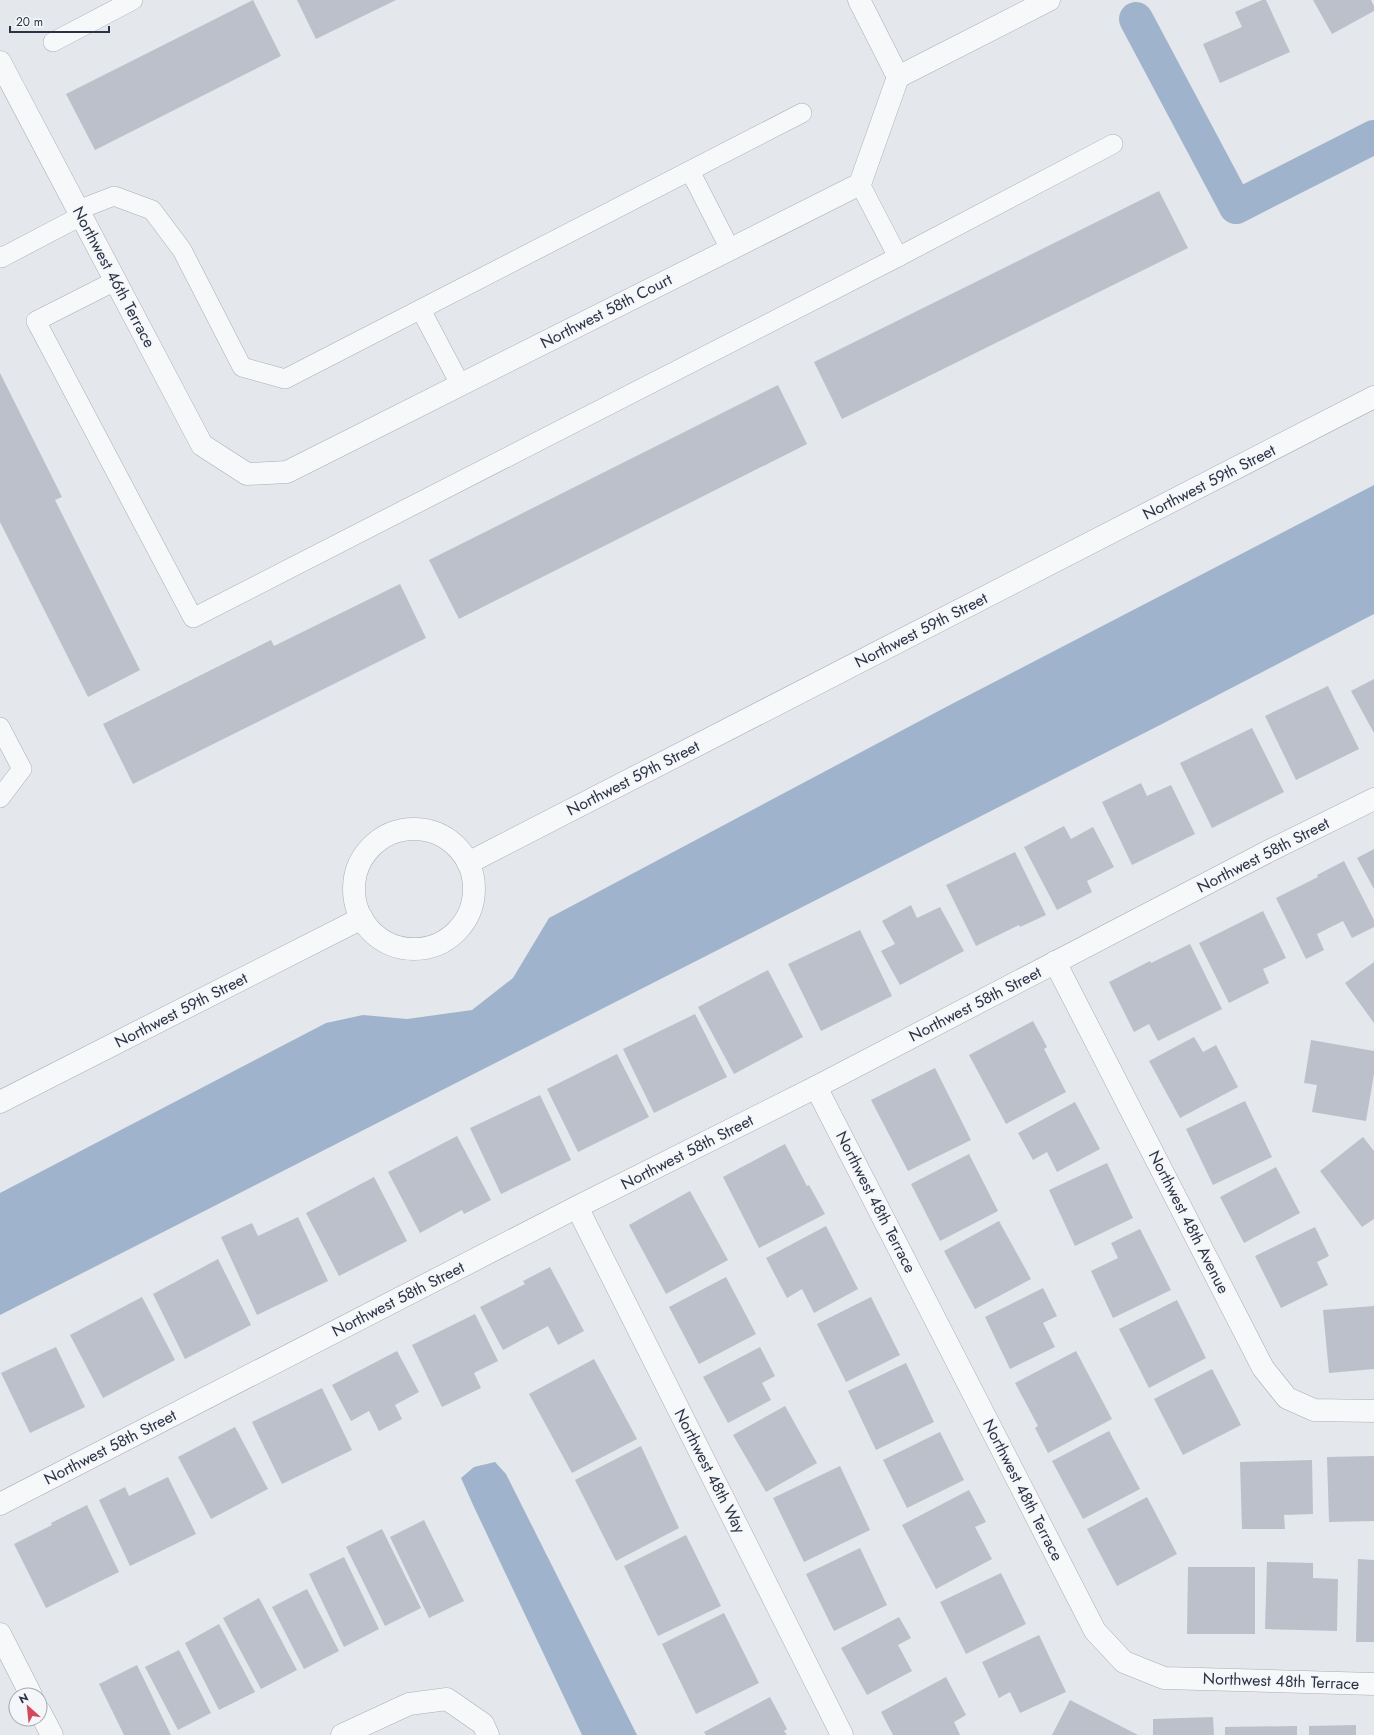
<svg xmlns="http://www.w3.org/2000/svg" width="1374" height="1735" viewBox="0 0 1374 1735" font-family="Jost,sans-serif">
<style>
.water{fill:#9fb4cc}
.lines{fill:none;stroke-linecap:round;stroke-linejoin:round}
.canal{stroke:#9fb4cc;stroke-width:34}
.building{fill:#bbc0ca}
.service-casing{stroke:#a9aeb7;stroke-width:20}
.minor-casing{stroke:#a9aeb7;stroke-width:23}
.service{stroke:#f7f8fa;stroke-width:19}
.minor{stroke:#f7f8fa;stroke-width:22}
.labels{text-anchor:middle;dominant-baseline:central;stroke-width:3.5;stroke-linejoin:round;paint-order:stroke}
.street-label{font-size:16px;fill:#2b3445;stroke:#f4f6f9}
</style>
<rect width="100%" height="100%" fill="#e4e7ec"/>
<g class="water">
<polygon points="1374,485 1374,614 1160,725 0,1315 0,1193 326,1023 363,1015 407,1019 472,1010 513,978 549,918 946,707"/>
<polygon points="495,1462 506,1474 637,1735 582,1735 474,1507 461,1478 474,1467"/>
</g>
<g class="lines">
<polyline class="canal" points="1136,19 1236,207 1374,137"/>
</g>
<g class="building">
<polygon points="253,0 281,56 95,150 66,94"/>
<polygon points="297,0 396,0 316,39"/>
<polygon points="1262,0 1266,0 1290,52 1220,83 1203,44 1242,27 1235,12"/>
<polygon points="1313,0 1371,0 1374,6 1374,11 1332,34"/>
<polygon points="1159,191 1188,248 842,419 814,362"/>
<polygon points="0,373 62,497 55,500 140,670 88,697 0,522"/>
<polygon points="778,385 807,444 459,619 429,560"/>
<polygon points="400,584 426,638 133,784 103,724 271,640 274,646"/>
<polygon points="1374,679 1374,733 1351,691"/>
<polygon points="1328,686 1359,749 1296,780 1265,716"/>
<polygon points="1252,728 1284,792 1212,828 1180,763"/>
<polygon points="1141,783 1147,796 1171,785 1195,834 1132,865 1102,802"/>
<polygon points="1064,826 1071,839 1093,827 1114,867 1087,881 1092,892 1057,910 1024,847"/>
<polygon points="1374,849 1374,889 1357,858"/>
<polygon points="1015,852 1046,915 1020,927 1019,925 976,946 946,885"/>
<polygon points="1344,861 1374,920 1374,927 1352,938 1343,921 1317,934 1324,950 1306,959 1276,898 1318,877 1317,875"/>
<polygon points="911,905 917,918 940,907 964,951 900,985 881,951 895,944 882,921"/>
<polygon points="1263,911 1286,958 1263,969 1269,983 1229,1003 1199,943"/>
<polygon points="860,930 892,996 821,1031 788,964"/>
<polygon points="1190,944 1222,1009 1158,1041 1149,1024 1134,1032 1109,982 1150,961 1151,963"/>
<polygon points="1374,962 1374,1023 1345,983"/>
<polygon points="768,970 803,1037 734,1074 698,1007"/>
<polygon points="695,1014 727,1077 654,1113 623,1049"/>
<polygon points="1033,1021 1047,1047 1044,1049 1066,1092 1006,1124 969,1055"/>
<polygon points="1194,1037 1203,1052 1216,1045 1238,1087 1180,1118 1149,1061"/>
<polygon points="1311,1040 1374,1051 1374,1074 1366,1121 1312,1112 1317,1085 1304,1083"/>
<polygon points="617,1054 649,1117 578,1152 547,1089"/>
<polygon points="935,1068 971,1140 908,1171 871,1100"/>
<polygon points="540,1095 571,1160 501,1194 470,1128"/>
<polygon points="1245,1101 1272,1157 1213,1185 1186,1129"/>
<polygon points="1075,1102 1100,1149 1057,1172 1047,1152 1033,1160 1018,1133"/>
<polygon points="457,1136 491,1200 464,1214 462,1210 420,1233 388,1172"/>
<polygon points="1363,1137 1374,1151 1374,1219 1362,1227 1320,1171"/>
<polygon points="785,1144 807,1186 809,1185 825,1214 759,1248 723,1177"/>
<polygon points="969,1154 998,1211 940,1241 911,1184"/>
<polygon points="1107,1163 1133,1218 1075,1246 1049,1190"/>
<polygon points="1276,1167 1300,1213 1244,1243 1220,1197"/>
<polygon points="374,1177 407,1241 339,1276 306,1213"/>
<polygon points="690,1191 728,1260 666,1294 629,1225"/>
<polygon points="298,1217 328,1281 257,1315 221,1237 252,1223 258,1236"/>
<polygon points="999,1221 1031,1279 975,1309 944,1251"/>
<polygon points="826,1226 858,1289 814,1313 802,1289 787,1298 766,1258"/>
<polygon points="1315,1227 1329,1256 1317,1262 1328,1285 1281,1308 1255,1256"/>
<polygon points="1140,1229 1171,1290 1113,1318 1091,1271 1118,1258 1111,1243"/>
<polygon points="218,1259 251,1325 185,1359 153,1294"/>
<polygon points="550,1267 584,1331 558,1345 548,1326 503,1350 480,1307 525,1284 523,1281"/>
<polygon points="726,1277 756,1334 699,1364 669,1307"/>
<polygon points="1043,1288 1057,1316 1043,1323 1055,1347 1010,1369 985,1317"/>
<polygon points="142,1297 175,1360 103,1398 70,1335"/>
<polygon points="871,1297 900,1355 846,1382 817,1324"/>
<polygon points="1177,1300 1206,1358 1149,1388 1119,1329"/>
<polygon points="1374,1306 1374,1369 1329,1373 1323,1310"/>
<polygon points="475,1314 498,1361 474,1373 481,1388 442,1407 412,1345"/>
<polygon points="56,1347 85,1407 30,1433 1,1373"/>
<polygon points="760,1347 775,1376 762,1383 771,1400 728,1423 703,1377"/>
<polygon points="397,1351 419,1392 395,1405 402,1419 379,1431 369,1411 351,1421 332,1385"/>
<polygon points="1076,1351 1112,1419 1048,1453 1035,1428 1038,1426 1015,1383"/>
<polygon points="594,1359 637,1439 572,1473 529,1394"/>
<polygon points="906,1363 934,1422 876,1450 848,1391"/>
<polygon points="1212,1369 1241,1425 1183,1455 1154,1399"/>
<polygon points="322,1388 352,1450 282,1484 252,1422"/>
<polygon points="785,1406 817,1463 766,1492 733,1435"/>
<polygon points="235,1427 268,1489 211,1519 178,1457"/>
<polygon points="1109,1431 1140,1489 1083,1519 1052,1461"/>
<polygon points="940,1432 964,1480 907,1508 883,1460"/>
<polygon points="641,1446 679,1528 616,1561 575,1480"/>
<polygon points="1374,1456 1374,1521 1329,1522 1327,1457"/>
<polygon points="1312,1460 1313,1514 1284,1515 1285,1529 1242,1529 1240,1462"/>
<polygon points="840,1466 870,1530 804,1562 773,1498"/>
<polygon points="168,1477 196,1534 130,1566 99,1500 125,1487 129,1496"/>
<polygon points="969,1490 986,1522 975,1527 992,1559 936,1589 902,1525"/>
<polygon points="1147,1497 1177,1554 1117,1586 1087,1529"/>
<polygon points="87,1505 119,1572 46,1608 14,1544 52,1525 51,1523"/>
<polygon points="424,1520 464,1601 429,1618 390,1537"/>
<polygon points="382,1529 421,1608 385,1626 346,1547"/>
<polygon points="686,1535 721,1606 658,1636 624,1566"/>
<polygon points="860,1548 887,1605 834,1631 806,1574"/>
<polygon points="344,1557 379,1629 344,1647 309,1574"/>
<polygon points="1358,1559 1374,1560 1374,1642 1356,1642"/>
<polygon points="1267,1562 1313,1563 1313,1578 1338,1579 1337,1631 1265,1629"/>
<polygon points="1188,1567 1255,1567 1255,1634 1187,1634"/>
<polygon points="1001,1573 1026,1624 966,1654 940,1602"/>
<polygon points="307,1589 339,1651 304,1669 272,1607"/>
<polygon points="259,1598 297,1670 261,1689 223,1618"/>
<polygon points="724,1613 759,1683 696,1714 662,1644"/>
<polygon points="899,1617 911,1638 898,1645 912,1671 867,1695 841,1648"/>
<polygon points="219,1624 255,1692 219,1710 185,1643"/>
<polygon points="1039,1635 1066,1692 1020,1713 1010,1692 999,1698 982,1662"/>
<polygon points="179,1650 211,1713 178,1730 145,1667"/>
<polygon points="137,1665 171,1735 124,1735 99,1684"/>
<polygon points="946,1677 966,1715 954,1722 960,1735 893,1735 881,1712"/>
<polygon points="770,1697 787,1729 784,1731 787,1735 706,1735 704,1732"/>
<polygon points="1070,1700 1138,1735 1052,1735"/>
<polygon points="1213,1717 1214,1735 1153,1735 1153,1719"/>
<polygon points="1356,1725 1356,1735 1309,1735 1309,1726"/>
<polygon points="1297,1726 1297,1735 1225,1735 1225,1727"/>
</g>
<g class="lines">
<g class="service-casing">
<g id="service">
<polyline points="53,42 133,0"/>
<polyline points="690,171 730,249"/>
<polyline points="860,184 898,257"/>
<polyline points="78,210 114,196 152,210 182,250 242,367 285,379 802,113"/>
<polyline points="0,256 1,258 81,216"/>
<polyline points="115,281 36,321 193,618 898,257 1113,144"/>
<polyline points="421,310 460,384"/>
<polyline points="0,727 22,769 0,798"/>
</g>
</g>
<g class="minor-casing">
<g id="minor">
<polyline points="859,0 898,77"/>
<polyline points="0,62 202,445 247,474 287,472 860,184 898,77"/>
<polyline points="898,77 1049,0"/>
<circle cx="414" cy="889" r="60"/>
<polyline points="468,863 1374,397"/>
<polyline points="1055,962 1263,1368 1287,1398 1314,1410 1374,1411"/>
<polyline points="816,1087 1095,1631 1124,1662 1164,1678 1374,1684"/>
<polyline points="0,1102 362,918"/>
<polyline points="577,1207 842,1735"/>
<polyline points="0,1504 577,1207 816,1087 1269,851 1374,799"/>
<polyline points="0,1634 31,1695"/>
<polyline points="40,1712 52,1735"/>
<polyline points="342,1735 409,1704 447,1699 483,1724 488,1735"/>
</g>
</g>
<use href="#service" class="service"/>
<use href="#minor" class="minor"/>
</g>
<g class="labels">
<g class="street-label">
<text transform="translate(114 277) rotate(62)">Northwest 46th Terrace</text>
<text transform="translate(606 311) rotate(-27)">Northwest 58th Court</text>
<text transform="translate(1209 482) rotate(-27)">Northwest 59th Street</text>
<text transform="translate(921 630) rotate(-27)">Northwest 59th Street</text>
<text transform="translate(633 778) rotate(-27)">Northwest 59th Street</text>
<text transform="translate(1263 855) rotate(-27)">Northwest 58th Street</text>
<text transform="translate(975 1004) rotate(-27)">Northwest 58th Street</text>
<text transform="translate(181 1010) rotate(-27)">Northwest 59th Street</text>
<text transform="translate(687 1152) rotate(-27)">Northwest 58th Street</text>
<text transform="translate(876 1202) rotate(63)">Northwest 48th Terrace</text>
<text transform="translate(1189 1222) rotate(63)">Northwest 48th Avenue</text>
<text transform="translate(398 1299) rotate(-27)">Northwest 58th Street</text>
<text transform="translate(110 1447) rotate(-27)">Northwest 58th Street</text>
<text transform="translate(710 1471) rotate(63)">Northwest 48th Way</text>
<text transform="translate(1023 1490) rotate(63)">Northwest 48th Terrace</text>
<text transform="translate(1281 1681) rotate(2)">Northwest 48th Terrace</text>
</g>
</g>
<g transform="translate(28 1707) rotate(333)"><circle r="19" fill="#f4f6f9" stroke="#a4a8b1"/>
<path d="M0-3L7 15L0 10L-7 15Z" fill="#d1495b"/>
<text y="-6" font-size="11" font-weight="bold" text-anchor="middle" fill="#2b3445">N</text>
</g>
<path d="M10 26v6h99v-6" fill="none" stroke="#2b3445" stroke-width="2"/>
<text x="16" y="26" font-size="12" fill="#2b3445" stroke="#f4f6f9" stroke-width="3" paint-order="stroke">20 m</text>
</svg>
